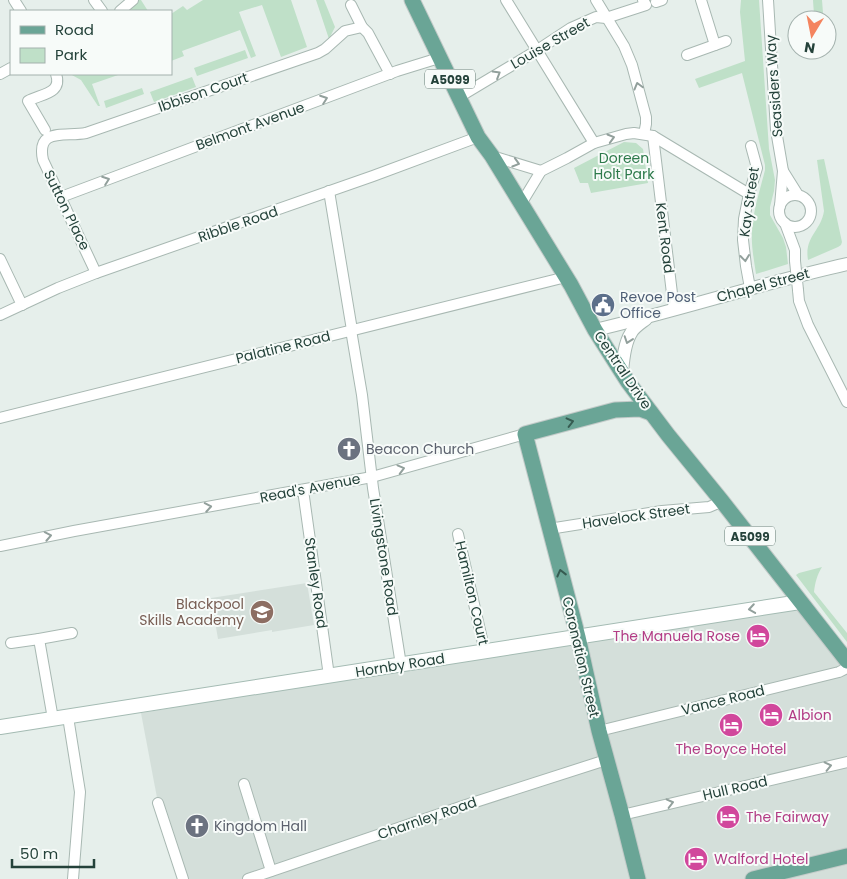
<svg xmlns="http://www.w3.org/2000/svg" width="847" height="879" viewBox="0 0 847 879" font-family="Poppins,sans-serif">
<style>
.built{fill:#d4dfda}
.green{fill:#bfe0c8}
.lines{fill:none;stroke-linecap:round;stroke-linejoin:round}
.minor-casing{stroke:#a8b8b2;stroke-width:12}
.tertiary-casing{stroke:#a8b8b2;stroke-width:14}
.secondary-casing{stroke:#a4bbb3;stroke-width:16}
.primary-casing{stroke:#c2cac8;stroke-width:17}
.minor{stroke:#fff;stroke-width:10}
.tertiary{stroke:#fff;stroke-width:12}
.secondary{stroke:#fff;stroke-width:14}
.primary{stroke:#6aa596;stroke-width:15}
.minor-bridge-casing{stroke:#a8b8b2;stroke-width:12;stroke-linecap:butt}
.minor-bridge{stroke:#fff;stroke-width:10}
.oneway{stroke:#92a09c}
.oneway2{stroke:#365b51}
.labels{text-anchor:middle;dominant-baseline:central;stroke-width:4;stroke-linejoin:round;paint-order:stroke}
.shield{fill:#f7fbf9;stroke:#637a73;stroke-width:1}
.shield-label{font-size:12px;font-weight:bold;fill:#24423a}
.street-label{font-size:14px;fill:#24423a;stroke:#f7fbf9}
.park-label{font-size:14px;fill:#2d7a4b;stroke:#f7fbf9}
.service-label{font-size:14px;fill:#4e5e75;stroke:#f7fbf9;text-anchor:start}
.worship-label{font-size:14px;fill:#5b616d;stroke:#f7fbf9;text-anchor:start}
.education-label{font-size:14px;fill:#785e54;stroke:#f7fbf9;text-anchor:end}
.hotel-label{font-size:14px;fill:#b23c85;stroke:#f7fbf9;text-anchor:start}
</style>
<rect width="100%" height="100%" fill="#e6efeb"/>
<g class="built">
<polygon points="307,583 314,625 272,632 272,630 218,639 211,598"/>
<polygon points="798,605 847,665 847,879 183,879 158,803 141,713 766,609"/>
</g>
<g class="green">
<polygon points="134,0 141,0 148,11 121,11"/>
<polygon points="203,0 291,0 307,47 281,57 262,5 239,12 256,56 251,58 240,30 182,51 184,56 171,61 171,14 183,6 187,10"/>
<polygon points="316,0 324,0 335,27 329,39"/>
<path d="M741,0H759L769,149L775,180L774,191L770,207V215L783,238L786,247L788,264L756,274C754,260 751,246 752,231C753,211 760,190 765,170V165L742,73L699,88L695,79L745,61L740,12Z"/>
<polygon points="813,0 822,0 823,13 814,15"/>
<polygon points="245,50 248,58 197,76 194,68"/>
<polygon points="70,74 121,74 92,84 100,106 98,106 81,80"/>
<polygon points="192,77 196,87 154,102 150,92"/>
<polygon points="142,88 144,94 106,108 104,101"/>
<polygon points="624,142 636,143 643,149 648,183 591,193 588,183 580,183 574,168"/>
<path d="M824,159L842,242L841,245L838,247L808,260C804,237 821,231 824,211L817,160Z"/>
<path d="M822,567C817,575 815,583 814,592L847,633V642L796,575L799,573Z"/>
</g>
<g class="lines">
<g class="minor-casing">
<g id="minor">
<polyline points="14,0 21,11"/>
<polyline points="94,0 102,11"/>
<polyline points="506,0 594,143"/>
<polyline points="596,0 624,46 632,65 646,117 646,124 644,134"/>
<polyline points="701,0 715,45"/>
<polyline points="768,0 776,130 783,171 780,206"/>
<polyline points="656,2 662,0"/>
<polyline points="351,5 362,27 368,33 390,74"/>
<polyline points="120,11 133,0"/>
<polyline points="687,55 726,41"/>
<polyline points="0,74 11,68"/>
<polyline points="459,97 536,51 571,28 596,17 606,18 646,5 643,0"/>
<path d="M45,130L28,101C40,94 63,94 56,74"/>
<polyline points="653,136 674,310"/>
<polyline points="492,156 541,171"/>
<polyline points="783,171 798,195"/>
<polyline points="329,191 352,330"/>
<circle cx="795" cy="211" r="16"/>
<polyline points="61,197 397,71 439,58"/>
<polyline points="521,204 541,171 567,158 594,143 626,134 634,133 653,136 749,194"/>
<polyline points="785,223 795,250 795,261"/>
<polyline points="0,259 22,305"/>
<path d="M96,273L43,160C36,127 65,137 86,133L318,53L325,49L345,31L362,27"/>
<polyline points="750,288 746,266 743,240 744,219 749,194 757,168 751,146"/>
<polyline points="798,290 799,301 808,325 847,402"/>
<polyline points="0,315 58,288 96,273 373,176 478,137"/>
<polyline points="351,330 362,395 373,488 401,665"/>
<polyline points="0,418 566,277"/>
<polyline points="303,490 329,676"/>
<polyline points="549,529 662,511 709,507 716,504 721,500"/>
<polyline points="458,534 485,652"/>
<polyline points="0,546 74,531 372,477 525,434"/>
<polyline points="39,639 72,633"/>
<polyline points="11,643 39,639 53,719"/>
<polyline points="68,717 80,792 73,879"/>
<polyline points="599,731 839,672 847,668"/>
<polyline points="244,784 271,871"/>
<polyline points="158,803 183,879"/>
<polyline points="622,815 847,762"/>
<polyline points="248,879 466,805 606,760"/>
</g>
</g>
<g class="tertiary-casing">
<g id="tertiary">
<path d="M595,330C680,310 762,283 847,264"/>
<path d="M622,373C623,361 624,344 631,333C634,327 641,323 646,319"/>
</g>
</g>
<g class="secondary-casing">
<polyline id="secondary" points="0,727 800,602"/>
</g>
<g class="primary-casing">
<g id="primary">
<polyline points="412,0 478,137 492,156 571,285 595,330 628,382 668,435 721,500 847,661"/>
<polyline points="638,879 622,815 599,731 578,637 525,434 615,410 640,409 651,413"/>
<polyline points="753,879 847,856"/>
</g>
</g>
<use href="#minor" class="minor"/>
<use href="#tertiary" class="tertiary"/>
<use href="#secondary" class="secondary"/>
<use href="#primary" class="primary"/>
<g class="minor-bridge-casing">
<polyline id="minor-bridge" points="795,261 798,290"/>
</g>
<use href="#minor-bridge" class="minor-bridge"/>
</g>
<defs><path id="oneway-chevron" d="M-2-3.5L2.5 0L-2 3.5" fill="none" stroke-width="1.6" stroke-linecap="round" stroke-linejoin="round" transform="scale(1.25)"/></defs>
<g class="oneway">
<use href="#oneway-chevron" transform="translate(497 74) rotate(-31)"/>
<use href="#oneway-chevron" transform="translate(638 86) rotate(-105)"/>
<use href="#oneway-chevron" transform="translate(324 99) rotate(-20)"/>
<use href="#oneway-chevron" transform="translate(611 138) rotate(-16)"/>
<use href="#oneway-chevron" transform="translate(516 163) rotate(17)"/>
<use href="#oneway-chevron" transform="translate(106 180) rotate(-20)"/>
<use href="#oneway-chevron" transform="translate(745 258) rotate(83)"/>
<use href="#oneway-chevron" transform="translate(628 340) rotate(109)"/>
<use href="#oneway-chevron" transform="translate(401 469) rotate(-15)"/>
<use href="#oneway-chevron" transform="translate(208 507) rotate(-10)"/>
<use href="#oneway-chevron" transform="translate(48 536) rotate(-11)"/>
<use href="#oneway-chevron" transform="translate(752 609) rotate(171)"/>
<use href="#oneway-chevron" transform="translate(828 766) rotate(-13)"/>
<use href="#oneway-chevron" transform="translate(670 803) rotate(-14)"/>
</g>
<g class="oneway2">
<use href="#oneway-chevron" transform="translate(570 422) rotate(-14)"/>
<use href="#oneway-chevron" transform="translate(561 573) rotate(-104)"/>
</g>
<defs>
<g id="civic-disc" transform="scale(1.25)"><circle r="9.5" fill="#5c6f8a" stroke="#f7fbf9"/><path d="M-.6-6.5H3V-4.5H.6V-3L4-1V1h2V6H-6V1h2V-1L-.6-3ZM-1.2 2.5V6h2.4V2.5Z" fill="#fff"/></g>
<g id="church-disc" transform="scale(1.25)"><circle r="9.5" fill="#6b7280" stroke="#f7fbf9"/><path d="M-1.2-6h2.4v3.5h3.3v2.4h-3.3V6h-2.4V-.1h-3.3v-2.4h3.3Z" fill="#fff"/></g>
<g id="school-disc" transform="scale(1.25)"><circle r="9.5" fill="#8d6e63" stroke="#f7fbf9"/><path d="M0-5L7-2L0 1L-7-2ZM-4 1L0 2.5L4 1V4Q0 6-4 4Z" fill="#fff"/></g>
<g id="hotel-disc" transform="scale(1.25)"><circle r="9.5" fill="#d1479c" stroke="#f7fbf9"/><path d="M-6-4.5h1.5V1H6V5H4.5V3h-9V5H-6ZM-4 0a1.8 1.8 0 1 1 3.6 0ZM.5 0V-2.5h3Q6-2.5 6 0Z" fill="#fff"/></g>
</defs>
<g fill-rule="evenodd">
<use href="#civic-disc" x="603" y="305"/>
<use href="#church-disc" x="349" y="449"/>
<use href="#school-disc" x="262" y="612"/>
<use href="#hotel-disc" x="758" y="636"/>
<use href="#hotel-disc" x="771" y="715"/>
<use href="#hotel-disc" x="731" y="725"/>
<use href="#hotel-disc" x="728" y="817"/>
<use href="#church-disc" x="197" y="826"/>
<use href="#hotel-disc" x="696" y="859"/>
</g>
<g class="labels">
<g class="shield">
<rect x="425" y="69.5" width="50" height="19" rx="4"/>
<rect x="725" y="526.5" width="50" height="19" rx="4"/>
</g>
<g class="shield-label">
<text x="450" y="79">A5099</text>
<text x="750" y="536">A5099</text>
</g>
<g class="street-label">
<text transform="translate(550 43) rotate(-30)">Louise Street</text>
<text transform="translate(774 86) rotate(-94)">Seasiders Way</text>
<text transform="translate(203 92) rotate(-19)">Ibbison Court</text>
<text transform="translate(250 126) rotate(-20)">Belmont Avenue</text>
<text transform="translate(749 202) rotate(-82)">Kay Street</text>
<text transform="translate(67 210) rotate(64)">Sutton Place</text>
<text transform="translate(238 224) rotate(-19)">Ribble Road</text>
<text transform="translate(665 238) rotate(83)">Kent Road</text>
<text transform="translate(763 285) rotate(-15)">Chapel Street</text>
<text transform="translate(283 347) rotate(-14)">Palatine Road</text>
<text transform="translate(623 370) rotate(56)">Central Drive</text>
<text transform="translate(310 488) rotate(-11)">Read's Avenue</text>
<text transform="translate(636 516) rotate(-8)">Havelock Street</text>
<text transform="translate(384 557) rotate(81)">Livingstone Road</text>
<text transform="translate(316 583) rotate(82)">Stanley Road</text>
<text transform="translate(472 593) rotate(77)">Hamilton Court</text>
<text transform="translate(581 657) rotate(77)">Coronation Street</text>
<text transform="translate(400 665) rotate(-9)">Hornby Road</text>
<text transform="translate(723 700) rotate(-14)">Vance Road</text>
<text transform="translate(735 788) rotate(-13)">Hull Road</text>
<text transform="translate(427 818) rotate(-19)">Charnley Road</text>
</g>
<g class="park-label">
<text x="624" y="158">Doreen<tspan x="624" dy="16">Holt Park</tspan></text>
</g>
<g class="service-label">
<text x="620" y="297">Revoe Post<tspan x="620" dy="16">Office</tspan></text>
</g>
<g class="worship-label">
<text x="366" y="449">Beacon Church</text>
<text x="214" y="826">Kingdom Hall</text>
</g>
<g class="education-label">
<text x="244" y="604">Blackpool<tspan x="244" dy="16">Skills Academy</tspan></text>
</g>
<g class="hotel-label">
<text x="740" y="636" text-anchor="end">The Manuela Rose</text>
<text x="788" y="715">Albion</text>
<text x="731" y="749" text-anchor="middle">The Boyce Hotel</text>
<text x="746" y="817">The Fairway</text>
<text x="714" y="859">Walford Hotel</text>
</g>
</g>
<rect x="10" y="10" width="162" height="65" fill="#f7fbf9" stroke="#a3b1ad"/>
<rect x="20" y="26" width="25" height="8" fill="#6aa596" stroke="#a3b1ad"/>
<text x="55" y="35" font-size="15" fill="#24423a">Road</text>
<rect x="20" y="48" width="25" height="15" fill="#bfe0c8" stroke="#a3b1ad"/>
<text x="55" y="60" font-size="15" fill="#24423a">Park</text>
<g transform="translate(812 35) rotate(190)"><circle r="24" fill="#f7fbf9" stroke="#a3b1ad"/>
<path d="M0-4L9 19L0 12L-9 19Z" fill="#f4845f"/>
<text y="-8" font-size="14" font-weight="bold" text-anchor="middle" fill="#24423a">N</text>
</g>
<path d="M12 859v8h82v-8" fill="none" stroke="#24423a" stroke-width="2.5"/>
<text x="20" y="859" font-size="15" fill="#24423a" stroke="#f7fbf9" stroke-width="4" paint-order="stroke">50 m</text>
</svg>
